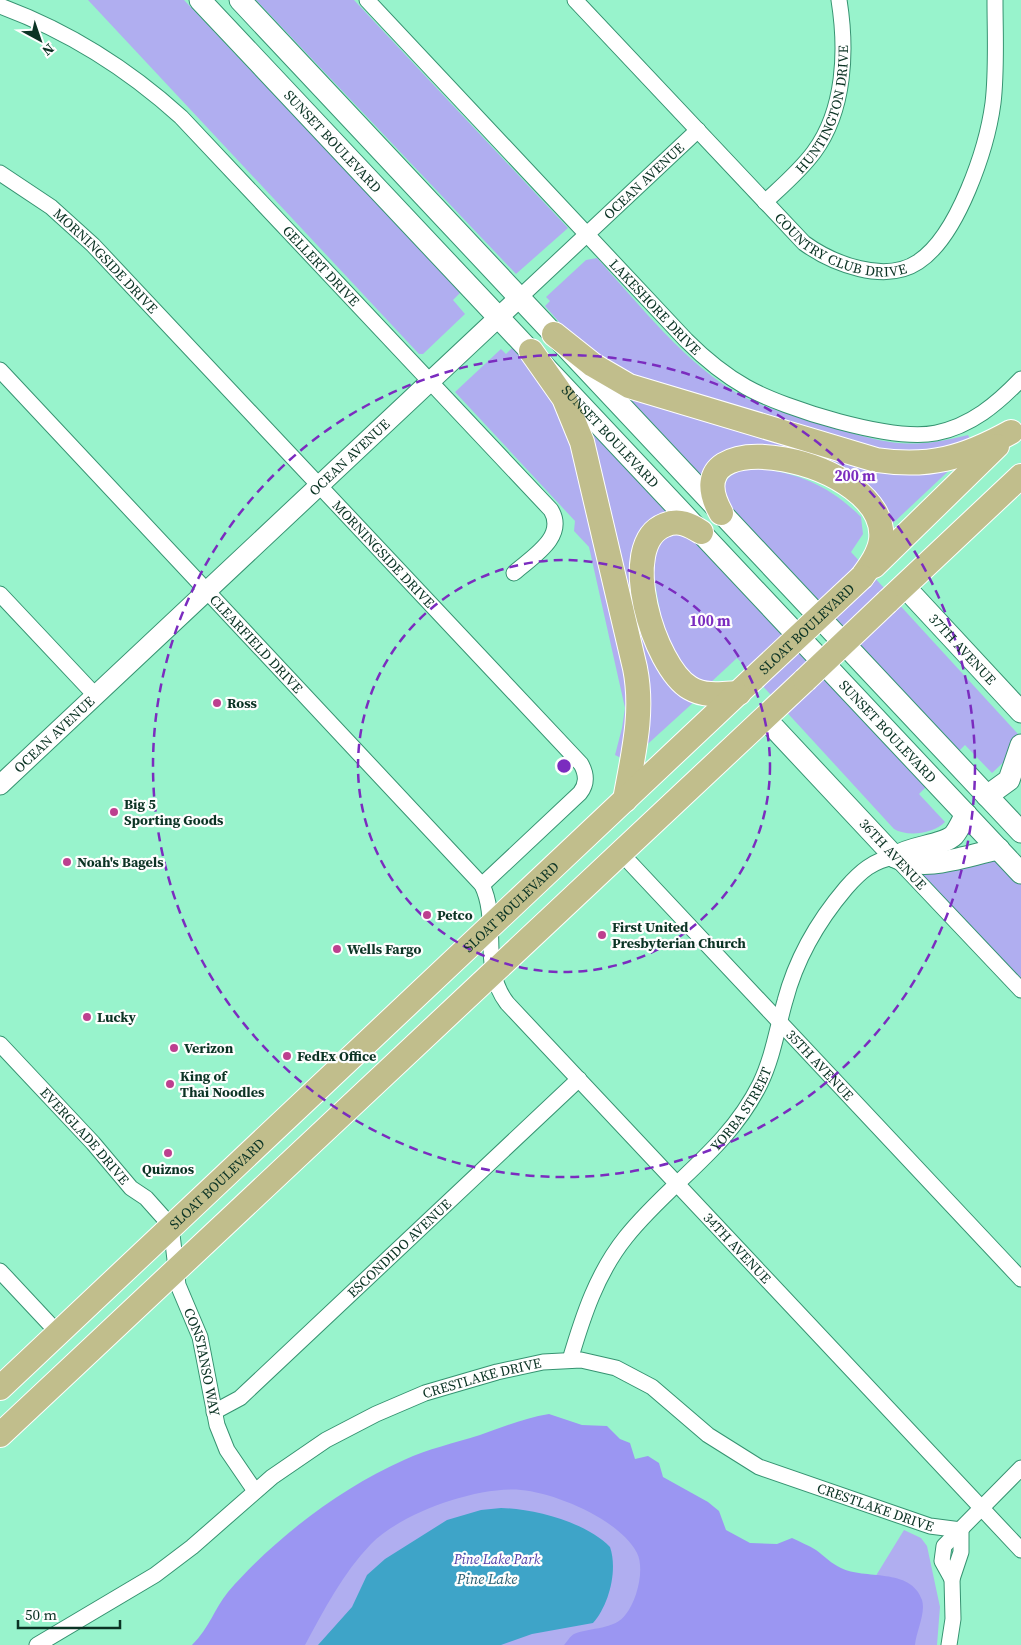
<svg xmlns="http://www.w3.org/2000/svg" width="1021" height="1645" viewBox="0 0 1021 1645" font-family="'Source Serif 4',serif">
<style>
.green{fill:#b0aef0}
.forest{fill:#9b96f2}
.water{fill:#3ea4c8}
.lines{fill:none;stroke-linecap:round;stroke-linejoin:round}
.minor-casing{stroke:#369371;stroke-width:17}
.tertiary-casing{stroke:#369371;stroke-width:21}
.secondary-casing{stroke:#369371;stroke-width:23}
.primary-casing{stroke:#fff;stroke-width:26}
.minor{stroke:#fff;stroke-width:15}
.tertiary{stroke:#fff;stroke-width:19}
.secondary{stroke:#fff;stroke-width:21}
.primary{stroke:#c1be8c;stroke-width:24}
.primary-bridge-casing{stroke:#fff;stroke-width:26;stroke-linecap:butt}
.primary-bridge{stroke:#c1be8c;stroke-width:24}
.ring{fill:none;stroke:#7b2cbf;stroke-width:2.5;stroke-dasharray:9 6}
.poi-dot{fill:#bd408f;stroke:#fefefe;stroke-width:2}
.labels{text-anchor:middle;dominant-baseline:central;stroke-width:4.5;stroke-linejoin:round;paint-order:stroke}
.street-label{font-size:14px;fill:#0b3324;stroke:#fefefe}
.poi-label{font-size:14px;font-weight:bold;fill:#0b3324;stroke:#fefefe;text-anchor:start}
.park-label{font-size:14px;font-style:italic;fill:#513fa9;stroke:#fefefe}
.water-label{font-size:15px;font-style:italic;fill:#285e72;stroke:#fefefe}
.centre{fill:#7b2cbf;stroke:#fefefe;stroke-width:2.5}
.ring-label{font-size:15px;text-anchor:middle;font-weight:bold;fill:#7b2cbf;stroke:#fefefe;stroke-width:4.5;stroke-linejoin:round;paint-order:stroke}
</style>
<rect width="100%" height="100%" fill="#98f3cc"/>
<g class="green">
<polygon points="88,0 184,0 461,292 453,300 465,314 423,354 419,354"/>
<polygon points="256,0 354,0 568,228 516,274"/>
<path d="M597,258C639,304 687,366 742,396C770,410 801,418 831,427C888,444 910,450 968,435L973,444L896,457L633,379L576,341L545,306L550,301L546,297L586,260Z"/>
<polygon points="513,347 540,375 572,435 629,686 623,759 615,755 622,728 625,708 589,547 574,531 575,521 455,392 501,349 506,354"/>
<path d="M622,393L880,467L956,464L891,525L886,510L759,447C725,446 720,452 703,480Z"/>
<path d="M582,421L668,513C640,526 636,533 633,564L695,701L640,751Z"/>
<path d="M746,467C793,471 827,483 861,517L863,534L851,552L1019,735L1009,757L992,773L965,745L959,751L725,502C723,479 726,477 746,467Z"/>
<path d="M677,532L691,538L926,787L919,794L945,822C933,834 907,837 894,829L737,658L709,684L693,679L682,670L664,632L652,568L657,542Z"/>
<polygon points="999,849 1021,873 1021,991 916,879 924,871"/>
<polygon points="501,1471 869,1587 904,1530 921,1538 927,1546 940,1607 937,1645 211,1645 336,1540"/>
</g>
<path class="forest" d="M549,1414L582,1425L607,1426L620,1439L630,1443L635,1459L648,1456L659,1463L663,1477L708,1502L719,1511L726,1530L750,1543L777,1544L792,1538C800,1542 808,1545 816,1550C824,1556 832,1564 841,1568C864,1580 911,1567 922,1600C926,1613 916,1632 915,1645H564C567,1642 570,1636 574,1634C591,1627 615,1630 626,1614C637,1600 645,1569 637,1553C620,1520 556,1493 521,1490C478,1486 401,1513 371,1544C343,1573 324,1610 305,1645H192C210,1627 214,1609 228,1592C275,1538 339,1489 404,1460C428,1449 454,1443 480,1435C503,1427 524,1418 549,1414Z"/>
<path class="water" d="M501,1508C534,1509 586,1522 610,1547C618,1570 609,1605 593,1623L532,1634L501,1645H318L352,1607L367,1575L385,1559L447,1520L481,1510Z"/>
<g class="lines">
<g class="minor-casing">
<g id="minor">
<path id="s1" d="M367,0L686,340C704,358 723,374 746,387C785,409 892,442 936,433C971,426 997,404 1021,379"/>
<path id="s2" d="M575,0L804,243C833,264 885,284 918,262C958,236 987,148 993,103C997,69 995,34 995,0"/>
<path id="s3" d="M0,6C68,31 128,69 181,117L551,510C567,537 532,557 514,573"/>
<path id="s4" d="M0,173L51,207L93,245L581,764C587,775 587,784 580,793L482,885"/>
<path id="s5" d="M765,202C782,186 800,171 814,152C845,110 847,50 839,0"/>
<path id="s6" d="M519,298L698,130"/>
<path id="s7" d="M0,370L482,885C500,922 479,966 507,1003L1021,1550"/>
<polyline points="0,594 95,695"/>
<path id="s8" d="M620,852L1021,1279"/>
<path id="s9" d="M0,1044L93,1143L131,1188L146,1198L171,1226L178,1285L200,1337L217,1425L227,1450L255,1491"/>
<polyline points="0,1271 58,1333"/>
<path id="s10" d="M570,1360C583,1316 597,1273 626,1237C670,1182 727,1150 760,1084C773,1057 777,1029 785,1001C796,959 818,921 846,888C860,872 873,860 895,857L1021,990"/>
<path id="s11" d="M214,1412L240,1398L579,1079"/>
<polyline points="952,1579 942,1561 944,1546 1021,1468"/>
<path id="s12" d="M37,1645L155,1575L192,1547L272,1477L326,1440L376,1414L425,1393L497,1372L543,1362L581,1360L616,1368L652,1387L708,1435L759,1467L930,1526L961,1530"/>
<polyline points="949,1645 953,1619 952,1579 961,1552 961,1530"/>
</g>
</g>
<g class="tertiary-casing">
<g id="tertiary">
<path id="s13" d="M0,785L519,298"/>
</g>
</g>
<g class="secondary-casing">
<g id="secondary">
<path id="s14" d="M200,0L1021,873"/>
<polyline points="240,0 1021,832"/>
<path id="s15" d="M904,586L1021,712"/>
<path d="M764,717L895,857C925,873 967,855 999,849"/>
<polyline points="987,796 1009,780 1021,745"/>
<path d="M895,857C911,846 943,846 954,835C959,829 962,821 966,814"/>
</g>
</g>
<g class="primary-casing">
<g id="primary">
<path d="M554,334L593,365L629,386L876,460C929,468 964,458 1011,432"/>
<path d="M531,351L564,398L582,442L635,668C644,713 633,755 625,800"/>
<path d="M721,513C666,415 891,459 881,540C879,554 870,566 862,577"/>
<path d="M701,532C690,525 679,519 665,525C616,544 654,667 690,688C705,697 722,694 739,693"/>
<polyline points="874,566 997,446"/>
<polyline points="887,602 1021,476"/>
<path id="s16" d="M0,1388L754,678"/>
<polyline points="0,1435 805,680"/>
</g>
</g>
<use href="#minor" class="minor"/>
<use href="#tertiary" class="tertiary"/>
<use href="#secondary" class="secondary"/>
<use href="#primary" class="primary"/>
<g class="primary-bridge-casing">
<g id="primary-bridge">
<path id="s17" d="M754,678L862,577"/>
<polyline points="805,680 887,602"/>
</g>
</g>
<use href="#primary-bridge" class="primary-bridge"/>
</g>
<g class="ring">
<circle cx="564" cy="766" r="206"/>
<circle cx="564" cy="766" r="411"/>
</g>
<g class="poi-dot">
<circle cx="217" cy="703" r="5"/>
<circle cx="114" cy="812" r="5"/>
<circle cx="67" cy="862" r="5"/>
<circle cx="427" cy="915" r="5"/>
<circle cx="602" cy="935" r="5"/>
<circle cx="337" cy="949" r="5"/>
<circle cx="87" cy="1017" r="5"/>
<circle cx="174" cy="1048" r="5"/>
<circle cx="287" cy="1056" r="5"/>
<circle cx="170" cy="1084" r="5"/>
<circle cx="168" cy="1153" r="5"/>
</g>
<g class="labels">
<g class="street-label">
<text stroke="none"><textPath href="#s5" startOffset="114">HUNTINGTON DRIVE</textPath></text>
<text stroke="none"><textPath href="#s14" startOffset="194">SUNSET BOULEVARD</textPath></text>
<text stroke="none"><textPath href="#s6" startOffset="171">OCEAN AVENUE</textPath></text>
<text stroke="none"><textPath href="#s2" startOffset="369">COUNTRY CLUB DRIVE</textPath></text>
<text stroke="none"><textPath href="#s4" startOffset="138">MORNINGSIDE DRIVE</textPath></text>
<text stroke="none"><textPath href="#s3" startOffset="418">GELLERT DRIVE</textPath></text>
<text stroke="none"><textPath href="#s1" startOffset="421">LAKESHORE DRIVE</textPath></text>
<text stroke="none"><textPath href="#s14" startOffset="599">SUNSET BOULEVARD</textPath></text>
<text stroke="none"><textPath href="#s13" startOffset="479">OCEAN AVENUE</textPath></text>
<text stroke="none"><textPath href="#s4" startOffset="542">MORNINGSIDE DRIVE</textPath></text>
<text stroke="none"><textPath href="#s17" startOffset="72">SLOAT BOULEVARD</textPath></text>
<text stroke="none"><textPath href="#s7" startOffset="375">CLEARFIELD DRIVE</textPath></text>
<text stroke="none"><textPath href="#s15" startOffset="86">37TH AVENUE</textPath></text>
<text stroke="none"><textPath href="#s14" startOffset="1004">SUNSET BOULEVARD</textPath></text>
<text stroke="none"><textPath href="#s13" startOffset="74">OCEAN AVENUE</textPath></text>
<text transform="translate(893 854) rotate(47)">36TH AVENUE</text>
<text stroke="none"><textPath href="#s16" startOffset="702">SLOAT BOULEVARD</textPath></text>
<text stroke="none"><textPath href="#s8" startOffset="292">35TH AVENUE</textPath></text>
<text stroke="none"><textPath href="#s10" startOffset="309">YORBA STREET</textPath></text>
<text stroke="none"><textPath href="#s9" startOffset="125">EVERGLADE DRIVE</textPath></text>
<text stroke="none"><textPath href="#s16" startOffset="298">SLOAT BOULEVARD</textPath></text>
<text stroke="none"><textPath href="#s7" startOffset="1164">34TH AVENUE</textPath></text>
<text stroke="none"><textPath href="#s11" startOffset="248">ESCONDIDO AVENUE</textPath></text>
<text stroke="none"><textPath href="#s9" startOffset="391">CONSTANSO WAY</textPath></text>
<text stroke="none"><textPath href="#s12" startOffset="524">CRESTLAKE DRIVE</textPath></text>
<text stroke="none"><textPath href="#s12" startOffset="959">CRESTLAKE DRIVE</textPath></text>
</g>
<g class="poi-label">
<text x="227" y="703">Ross</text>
<text x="124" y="804">Big 5<tspan x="124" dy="16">Sporting Goods</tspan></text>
<text x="77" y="862">Noah's Bagels</text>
<text x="437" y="915">Petco</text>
<text x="612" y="927">First United<tspan x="612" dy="16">Presbyterian Church</tspan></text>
<text x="347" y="949">Wells Fargo</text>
<text x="97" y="1017">Lucky</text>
<text x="184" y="1048">Verizon</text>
<text x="297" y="1056">FedEx Office</text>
<text x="180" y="1076">King of<tspan x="180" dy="16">Thai Noodles</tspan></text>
<text x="168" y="1169" text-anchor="middle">Quiznos</text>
</g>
<g class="park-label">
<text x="497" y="1559">Pine Lake Park</text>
</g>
<g class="water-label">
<text x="487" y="1578">Pine Lake</text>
</g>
</g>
<circle cx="564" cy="766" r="8" class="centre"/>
<g class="ring-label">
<text x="855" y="481">200 m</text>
<text x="710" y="626">100 m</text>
</g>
<g transform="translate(40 40) rotate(140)" stroke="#fefefe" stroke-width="4" paint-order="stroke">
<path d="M0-4L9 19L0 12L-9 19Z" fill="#0b3324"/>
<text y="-8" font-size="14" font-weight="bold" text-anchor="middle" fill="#0b3324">N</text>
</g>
<path d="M18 1620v8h102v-8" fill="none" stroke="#0b3324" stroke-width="2.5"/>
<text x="25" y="1620" font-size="15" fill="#0b3324" stroke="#fefefe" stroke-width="4" paint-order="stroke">50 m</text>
</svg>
